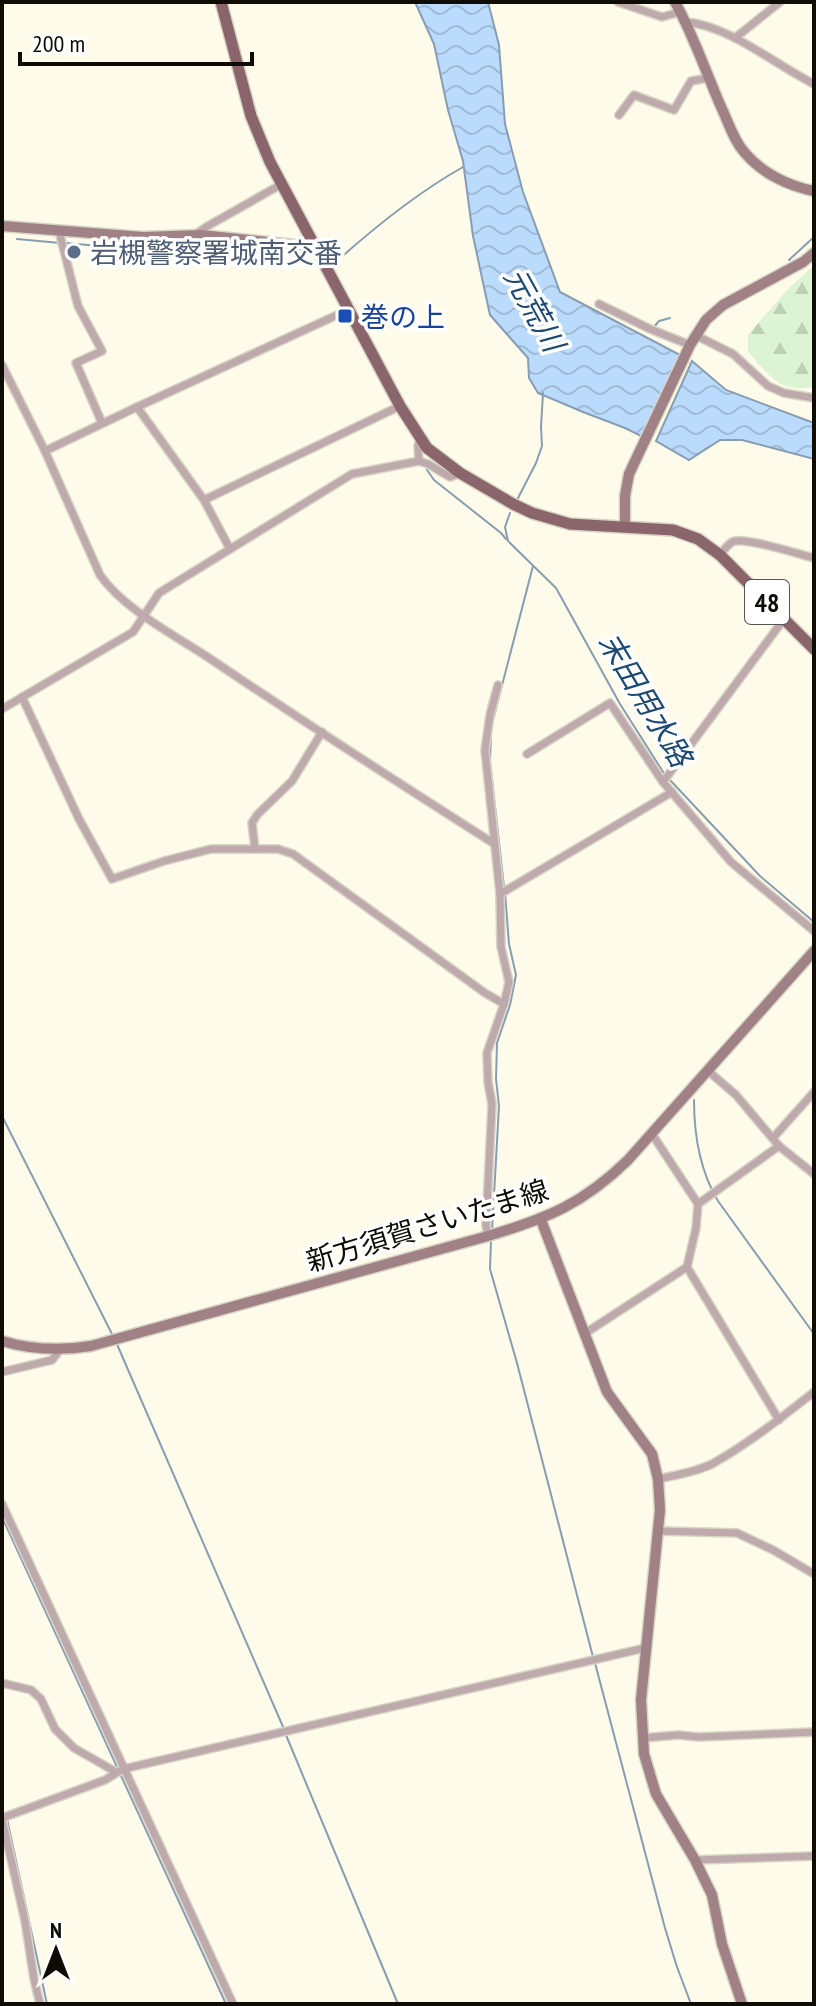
<svg xmlns="http://www.w3.org/2000/svg" width="816" height="2006" viewBox="0 0 816 2006" font-family="'PT Sans Narrow','Noto Sans JP',sans-serif">
<style>
.forest{fill:url(#forest-firs)}
.water{fill:url(#water-waves);stroke:#879db2;stroke-width:2}
.lines{fill:none;stroke-linecap:round;stroke-linejoin:round}
.stream{stroke:#879db2;stroke-width:2}
.street-casing{stroke:#d8d5c5;stroke-width:10}
.secondary-casing{stroke:#d8d5c5;stroke-width:13}
.primary-casing{stroke:#d8d5c5;stroke-width:14}
.street{stroke:#bea9ac;stroke-width:7}
.secondary{stroke:#a08186;stroke-width:10}
.primary{stroke:#8a656b;stroke-width:11}
.service-dot{fill:#5c6f8a;stroke:#fff;stroke-width:3}
.transit-dot{fill:#1a4fb4;stroke:#fff;stroke-width:3}
.labels{text-anchor:middle;dominant-baseline:central;stroke-width:7;stroke-linejoin:round;paint-order:stroke}
.shield{fill:#fff;stroke:#56554f;stroke-width:2}
.shield-label{font-size:26px;font-weight:bold;fill:#0e0c04}
.service-label{font-size:28px;fill:#4e5e75;stroke:#fff;text-anchor:start}
.transit-label{font-size:28px;fill:#164399;stroke:#fff;text-anchor:start}
.street-label{font-size:28px;fill:#0e0c04;stroke:#fff}
.water-label{font-size:30px;font-style:italic;fill:#1c4a74;stroke:#fff}
</style>
<defs>
<pattern id="forest-firs" width="22" height="20" patternUnits="userSpaceOnUse" patternTransform="scale(2)"><rect width="22" height="20" fill="#dcf4d3"/><path d="M5 1l3.5 6h-7zM16 11l3.5 6h-7z" fill="#bcd0b4"/></pattern>
<pattern id="water-waves" width="16" height="10" patternUnits="userSpaceOnUse" patternTransform="scale(2)"><rect width="16" height="10" fill="#bbdbfc"/><path d="M0 5q4-4 8 0t8 0" fill="none" stroke="#a0bbd6"/></pattern>
</defs>
<rect width="100%" height="100%" fill="#fefbea"/>
<path class="forest" d="M814,265V387C778,393 770,375 748,352V335L786,291Z"/>
<g class="water">
<polygon points="415,2 488,2 499,45 505,124 523,192 560,292 680,355 643,437 625,428 583,412 538,393 529,378 528,358 490,315 473,236 463,161 448,110 434,44"/>
<polygon points="692,361 726,390 814,423 814,459 742,440 720,440 689,460 656,441"/>
</g>
<g class="lines">
<g class="stream">
<polyline points="17,239 60,243"/>
<polyline points="66,243 294,264 305,254 315,256"/>
<path d="M325,258L337,261C376,226 417,193 463,167"/>
<polyline points="789,260 814,237"/>
<polyline points="654,327 659,321 670,318"/>
<polyline points="427,470 434,480 501,533 506,539"/>
<polyline points="517,500 536,463 542,446 541,427 543,393"/>
<polyline points="510,513 505,527 508,541 556,588 620,704 665,775"/>
<polyline points="492,724 533,566"/>
<polyline points="491,734 490,761 504,887"/>
<polyline points="670,780 760,876 814,922"/>
<path d="M694,1100C694,1135 700,1171 718,1201L814,1334"/>
<polyline points="2,1116 113,1336"/>
<polyline points="492,1231 499,1106 496,1079 497,1043 510,1005 516,975 509,944 505,893"/>
<polyline points="491,1241 490,1269 517,1363 593,1657"/>
<polyline points="116,1342 284,1729"/>
<polyline points="2,1517 226,2004"/>
<polyline points="595,1663 665,1928 677,1967 691,2004"/>
<polyline points="286,1735 398,2004"/>
<polyline points="7,1819 47,2004"/>
</g>
<g class="street-casing">
<g id="street">
<polyline points="618,2 662,17 680,12"/>
<path d="M686,22C730,26 774,64 814,84"/>
<polyline points="735,38 780,2"/>
<polyline points="619,115 634,95 674,110 691,81 709,78"/>
<polyline points="59,231 78,306 102,351 76,363 102,423"/>
<polyline points="196,234 206,227 282,184"/>
<polyline points="599,304 650,329 690,345"/>
<polyline points="695,335 733,354 768,386 784,393 814,398"/>
<path d="M2,365L45,451L100,575C123,608 172,634 206,656C301,720 397,782 493,843"/>
<polyline points="137,407 204,500 230,549"/>
<polyline points="45,451 137,407 348,310"/>
<polyline points="419,461 418,446 420,439"/>
<polyline points="204,500 400,406"/>
<path d="M720,555C724,550 729,542 735,541C749,538 798,554 814,558"/>
<polyline points="22,697 79,819 112,879 164,861 211,849 278,849 293,854 485,993 504,1004"/>
<polyline points="2,709 133,632 159,593 352,474 419,461 428,464 450,477 460,473"/>
<polyline points="527,754 610,703 663,782 731,862 814,931"/>
<polyline points="663,782 784,619"/>
<polyline points="255,849 252,823 257,815 292,781 322,732"/>
<polyline points="500,894 672,792"/>
<polyline points="707,1070 736,1095 779,1146 814,1174"/>
<polyline points="652,1134 698,1204 696,1228 687,1267 779,1420"/>
<polyline points="773,1138 814,1092"/>
<polyline points="698,1204 779,1146"/>
<polyline points="488,1236 486,1226 492,1104 488,1082 487,1053 504,1004 509,982 501,947 500,894 485,750 490,715 498,685"/>
<polyline points="584,1334 687,1267"/>
<polyline points="2,1372 52,1360 60,1350"/>
<path d="M658,1479C676,1475 696,1472 712,1464C748,1444 782,1417 814,1392"/>
<polyline points="2,1504 233,2004"/>
<polyline points="659,1531 737,1533 773,1550 814,1574"/>
<polyline points="2,1683 31,1690 41,1699 55,1729 74,1748 116,1772"/>
<polyline points="643,1738 678,1735 699,1737 814,1732"/>
<polyline points="2,1818 105,1780 123,1769 645,1648"/>
<polyline points="2,1819 25,1921 34,1979 40,2004"/>
<polyline points="695,1860 814,1856"/>
</g>
</g>
<g class="secondary-casing">
<g id="secondary">
<path d="M675,2C694,36 706,73 722,109C729,124 734,141 745,153C762,173 788,186 814,191"/>
<polyline points="2,226 143,237 201,235 314,247"/>
<polyline points="625,527 625,496 629,474 690,345 706,320 723,305 803,262 814,253"/>
<polyline points="541,1220 607,1392 652,1454 658,1479 660,1510 641,1700 644,1754 656,1794 695,1860 712,1895 722,1944 742,2004"/>
<path d="M2,1341C32,1350 60,1351 91,1346L488,1236C548,1218 583,1204 628,1160L814,951"/>
</g>
</g>
<g class="primary-casing">
<polyline id="primary" points="221,2 251,116 270,162 400,406 427,448 460,473 513,504 532,513 570,524 673,530 698,539 720,555 814,649"/>
</g>
<use href="#street" class="street"/>
<use href="#secondary" class="secondary"/>
<use href="#primary" class="primary"/>
</g>
<circle class="service-dot" cx="74" cy="252" r="8"/>
<rect class="transit-dot" x="337" y="308" width="16" height="16" rx="4"/>
<g class="labels">
<rect class="shield" x="745" y="580" width="44" height="44" rx="6"/>
<g class="shield-label">
<text x="767" y="602">48</text>
</g>
<g class="service-label">
<text x="90" y="252">岩槻警察署城南交番</text>
</g>
<g class="transit-label">
<text x="361" y="316">巻の上</text>
</g>
<g class="street-label">
<text transform="translate(427 1225) rotate(-17)">新方須賀さいたま線</text>
</g>
<g class="water-label">
<text transform="translate(535 309) rotate(61)">元荒川</text>
<text transform="translate(646 699) rotate(59)">末田用水路</text>
</g>
</g>
<rect width="816" height="2006" fill="none" stroke="#0e0c04" stroke-width="8"/>
<g transform="translate(56 1950)" stroke="#ffffff" stroke-width="6" paint-order="stroke">
<path d="M0-6L14 30L0 20L-14 30Z" fill="#0e0c04"/>
<text y="-12" font-size="22" font-weight="bold" text-anchor="middle" fill="#0e0c04">N</text>
</g>
<path d="M20 52v12h232v-12" fill="none" stroke="#0e0c04" stroke-width="4"/>
<text x="32" y="52" font-size="24" fill="#0e0c04" stroke="#ffffff" stroke-width="6" paint-order="stroke">200 m</text>
</svg>
